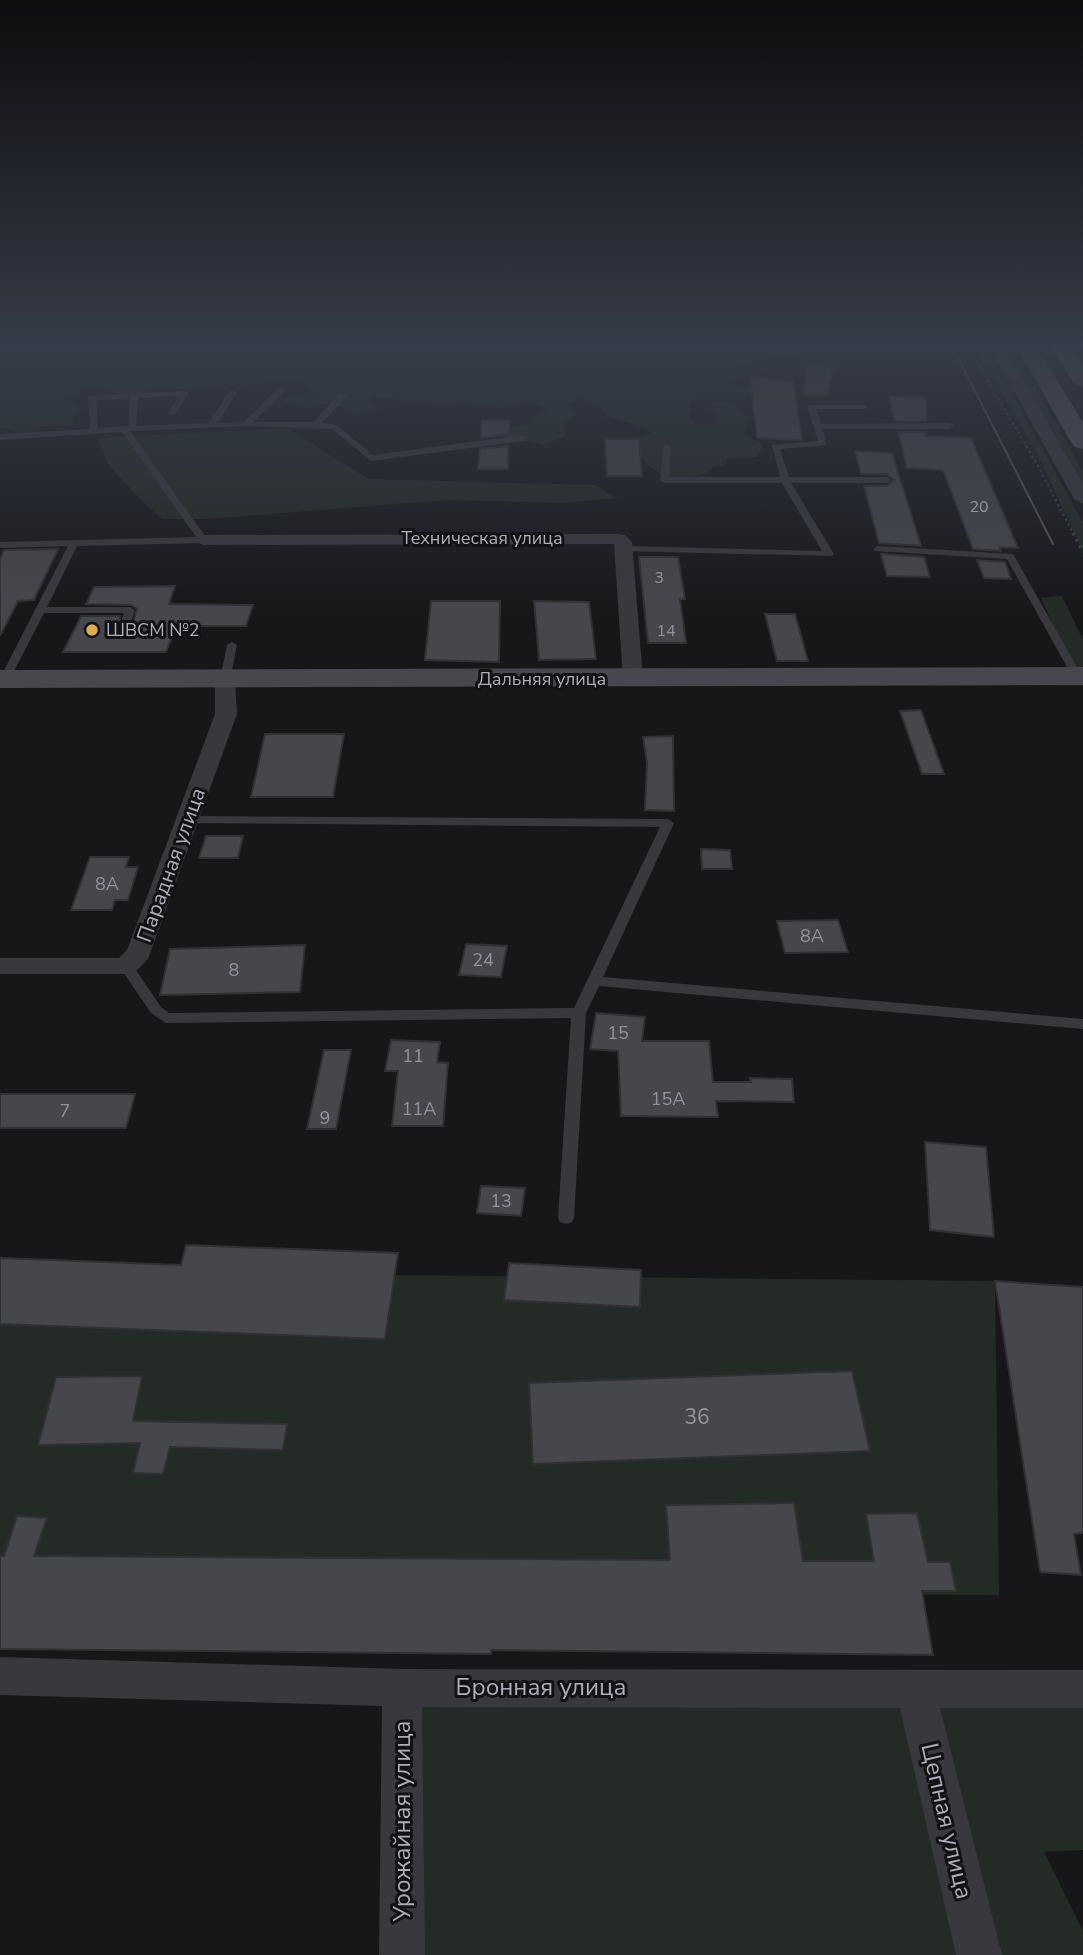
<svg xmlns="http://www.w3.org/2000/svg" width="1083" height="1955" viewBox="0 0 1083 1955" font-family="'Nunito Sans',sans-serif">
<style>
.green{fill:#242a25}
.building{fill:#46474b;stroke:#313135;stroke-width:2}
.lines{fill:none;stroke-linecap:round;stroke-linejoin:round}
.path-far1{stroke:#3f4044;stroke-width:2.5;stroke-dasharray:2 3.5;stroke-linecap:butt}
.path{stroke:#3f4044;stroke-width:3.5;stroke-dasharray:2.5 4.5;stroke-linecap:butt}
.lane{fill:#39393d;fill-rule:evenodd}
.street{fill:#39393d;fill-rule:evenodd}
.secondary{fill:#47484d;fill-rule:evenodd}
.primary{fill:#55565c;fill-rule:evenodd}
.tram{stroke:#525358;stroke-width:2}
.poi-dot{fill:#dfae49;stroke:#121214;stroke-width:2.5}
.labels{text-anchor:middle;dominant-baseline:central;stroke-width:6;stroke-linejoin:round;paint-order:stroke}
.far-number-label{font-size:16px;fill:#92949c}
.far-street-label{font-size:18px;fill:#abaeb7;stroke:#121214}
.far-poi-label{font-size:18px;fill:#abaeb7;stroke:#121214;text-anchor:start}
.number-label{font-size:18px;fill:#92949c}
.street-label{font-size:21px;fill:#abaeb7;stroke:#121214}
.near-number-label{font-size:21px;fill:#92949c}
.near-street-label{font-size:24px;fill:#abaeb7;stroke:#121214}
</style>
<rect width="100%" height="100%" fill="#171719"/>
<g class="green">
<path d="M0,342H793L791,348L795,353C777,362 758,356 740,364L747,375L731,383L754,391L753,399L706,398L693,400L690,406L689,418L696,423L712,425L718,420L709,408L714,402C731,401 738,403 747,417L743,434L763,444L758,457L726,459L727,464L713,467L708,473C665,487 652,472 627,441L651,433L644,428L606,416C597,400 584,395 566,403L577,414L565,424V436L544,445L502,437L497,431L527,425L538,414L547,409L530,402L504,407L445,402L414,404L391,397H375L371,403L380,407L373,413H358L338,405L323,404L311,407L284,403L286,397L318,393L309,390L301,380L180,390L152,387L149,393C137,395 127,396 115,393C91,388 90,381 68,400L83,408L76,414L71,426H40L32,432L15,434L11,429L0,427Z"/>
<polygon points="972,342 983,342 1083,522 1083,552 1039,457"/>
<polygon points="999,342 1010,342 1083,472 1083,488"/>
<polygon points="287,428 369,479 595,485 617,498 563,503 448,500 205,519 162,519 146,505 109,466 97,438"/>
<polygon points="1062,596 1083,640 1083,667 1072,667 1041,598"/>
<polygon points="0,1271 995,1281 999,1595 0,1592"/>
<polygon points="402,1688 1083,1689 1083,1850 1044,1852 1083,1931 1083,1955 403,1955"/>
</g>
<g class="building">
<polygon points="808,364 833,366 827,396 803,394"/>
<polygon points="750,378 793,381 802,440 757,438"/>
<polygon points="889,396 926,398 926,421 895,421"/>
<polygon points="482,420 510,420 509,434 481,438"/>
<polygon points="898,432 926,432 926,436 971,438 1018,548 1000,547 1001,551 973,549 943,470 907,468"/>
<polygon points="605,439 639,439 642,476 607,476"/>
<polygon points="508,446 508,469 478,469 480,449"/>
<polygon points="855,451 892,453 921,546 879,543 864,486 887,486 894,480 887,474 861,474"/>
<polygon points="58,549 34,600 18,601 0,636 0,559 4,550"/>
<polygon points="881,554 924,557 930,577 887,576"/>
<polygon points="639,557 678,557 685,599 680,599 686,643 648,643"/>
<polygon points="977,560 1005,562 1011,579 984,578"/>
<polygon points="175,586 169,604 253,605 246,626 176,626 166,652 63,652 81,616 120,616 119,627 126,630 132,626 137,609 131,605 86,604 94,587"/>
<polygon points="431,601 500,601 499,662 425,660"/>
<polygon points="534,601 589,602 596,659 539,660"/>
<polygon points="765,614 795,614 808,661 777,661"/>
<polygon points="921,710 944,774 922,774 900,711"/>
<polygon points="265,734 344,734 333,797 251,797"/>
<polygon points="673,736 674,811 645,810 647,763 643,737"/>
<polygon points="206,836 243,836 238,858 199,858"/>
<polygon points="701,849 730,850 732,869 702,869"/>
<polygon points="90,857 129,857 126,867 138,867 128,900 115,900 112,910 71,910"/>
<polygon points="838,920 848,952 785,953 777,921"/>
<polygon points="466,944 507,946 501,977 459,975"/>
<polygon points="305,945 300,992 160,995 170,949"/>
<polygon points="596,1013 645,1017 642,1041 709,1041 713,1082 751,1082 750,1078 792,1079 794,1102 716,1101 718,1117 621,1116 618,1051 590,1049"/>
<polygon points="391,1040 440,1042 437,1062 448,1063 443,1126 392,1126 398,1071 385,1071"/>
<polygon points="324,1050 351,1050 336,1129 307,1129"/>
<polygon points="0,1094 135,1094 126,1128 0,1128"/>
<polygon points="925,1142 986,1147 994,1237 930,1230"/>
<polygon points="481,1186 525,1188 521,1216 477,1213"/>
<polygon points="186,1245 398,1253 385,1339 0,1324 0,1258 181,1265"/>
<polygon points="509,1263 641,1270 640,1307 504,1300"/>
<polygon points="995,1281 1083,1287 1083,1533 1074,1534 1081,1575 1040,1572"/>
<polygon points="852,1371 870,1451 533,1464 529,1383"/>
<polygon points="142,1376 133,1421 287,1424 283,1450 170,1447 163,1474 133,1473 140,1443 38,1445 56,1377"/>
<polygon points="794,1503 803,1561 874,1561 866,1514 917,1513 928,1562 950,1562 956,1591 922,1591 933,1655 491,1650 491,1654 0,1649 0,1556 4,1556 17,1516 47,1518 34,1556 670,1560 666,1505"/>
</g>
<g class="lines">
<polyline class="path-far1" points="965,342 1037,464 1074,535"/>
<polyline class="path" points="1073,533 1083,552"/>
<g class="lane">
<path d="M280,387L287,389L253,422H314L340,393H346V397L322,423L337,425L373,455L524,435L528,438L524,441L371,461L332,429L246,426L130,431L208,540L203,543L77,546L47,607H130L135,610L130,625L125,628L120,625L124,613H44L10,679L5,682L1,681L0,678L68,546L0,548V542L196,537L122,432L0,440V434L90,429L88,398L92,396L185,391L189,393L175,415H172L168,413L179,396L138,398L136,426L209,423L230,390H233L237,392L218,423L244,422ZM130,398L128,426L98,428L96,400Z"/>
<polygon points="811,405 864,405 868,407 864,409 816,409 821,424 950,423 954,426 950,429 823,429 826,445 780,449 789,477 887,477 891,480 887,483 791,483 834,554 832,556 620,551 618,549 623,546 822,551 782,483 664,483 660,480 663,447 667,444 671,447 669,477 780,477 772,445 818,441 807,407"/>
<polygon points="878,546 1013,554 1077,667 1075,676 1070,679 1065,676 1067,667 1007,559 875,551 873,549"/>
<polygon points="232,642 237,645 230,680 225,683 220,680 227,645"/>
<polygon points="188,816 668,819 674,823 603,977 1083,1019 1083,1029 599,986 586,1013 574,1218 572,1222 566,1224 560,1222 558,1218 571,1018 166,1023 151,1013 119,966 121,963 131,963 161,1007 169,1013 574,1008 660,827 184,823 182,820 184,817"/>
</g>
<g class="street">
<polygon points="987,342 1001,342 1083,484 1083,504 1074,499"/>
<polygon points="619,534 625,535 632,542 643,679 640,683 626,683 623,679 614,544 203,545 194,540 203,535"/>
<polygon points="225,674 232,676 235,680 237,714 148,959 135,972 126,974 0,974 0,958 119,958 127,950 215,714 215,680 218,676"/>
<polygon points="0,1657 402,1669 1083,1670 1083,1708 940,1708 1002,1955 956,1955 900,1708 422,1707 425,1955 379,1955 382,1706 0,1695"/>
</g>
<polygon class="secondary" points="1083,667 1083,685 0,688 0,670"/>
<g class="primary">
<polygon points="1014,342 1034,342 1083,423 1083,449 1075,447 1071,442"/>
<polygon points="1048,342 1068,342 1083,364 1083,386 1075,385"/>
</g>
<polyline class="tram" points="950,342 1053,544"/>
</g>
<linearGradient id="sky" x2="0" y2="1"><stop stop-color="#0d0d0e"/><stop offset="0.56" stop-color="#363c49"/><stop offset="1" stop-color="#363c49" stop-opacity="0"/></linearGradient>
<rect width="1083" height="616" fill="url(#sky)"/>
<circle class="poi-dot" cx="92" cy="630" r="7"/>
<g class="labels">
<g class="far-number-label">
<text x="979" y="507">20</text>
<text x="659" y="578">3</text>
<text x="666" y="631">14</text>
</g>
<g class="far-street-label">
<text x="482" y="538">Техническая улица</text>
<text x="542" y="679">Дальняя улица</text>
</g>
<g class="far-poi-label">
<text x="106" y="630">ШВСМ №2</text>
</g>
<g class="number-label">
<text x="107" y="884">8А</text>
<text x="812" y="936">8А</text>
<text x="483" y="960">24</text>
<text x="234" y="970">8</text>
<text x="618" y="1033">15</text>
<text x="413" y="1056">11</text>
<text x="668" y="1099">15А</text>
<text x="419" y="1109">11А</text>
<text x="65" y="1111">7</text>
<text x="325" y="1118">9</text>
<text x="501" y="1201">13</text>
</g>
<g class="street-label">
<text transform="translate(171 865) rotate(-70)">Парадная улица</text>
</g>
<g class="near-number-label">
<text x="697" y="1417">36</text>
</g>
<g class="near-street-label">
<text x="541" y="1687">Бронная улица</text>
<text transform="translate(402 1821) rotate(-90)">Урожайная улица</text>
<text transform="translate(947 1821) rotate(77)">Цепная улица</text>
</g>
</g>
</svg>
